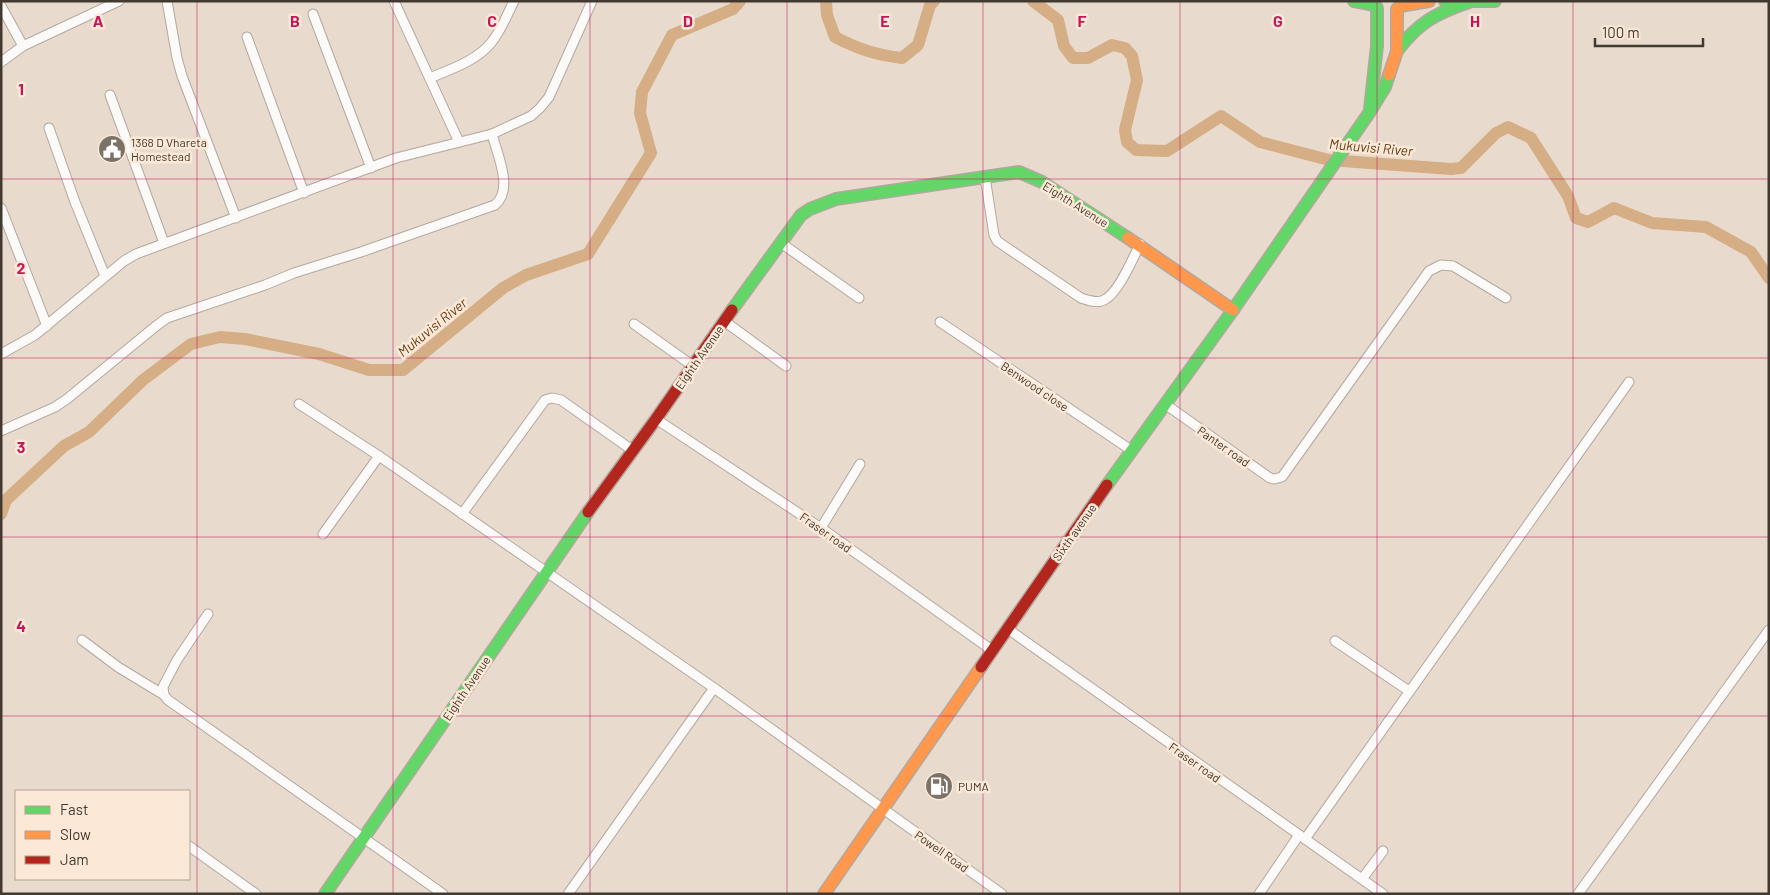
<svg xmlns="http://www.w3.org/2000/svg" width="1770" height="895" viewBox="0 0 1770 895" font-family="Barlow,sans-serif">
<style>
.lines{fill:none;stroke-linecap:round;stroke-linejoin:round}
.river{stroke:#d6ae85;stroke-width:12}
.street-casing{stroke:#b2a89e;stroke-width:11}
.fast-casing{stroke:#b2a89e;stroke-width:14}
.slow-casing{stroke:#b2a89e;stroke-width:14}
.jam-casing{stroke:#b2a89e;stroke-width:14}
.street{stroke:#fcfaf8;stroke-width:9}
.fast{stroke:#63d668;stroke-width:11}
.slow{stroke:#ff974d;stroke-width:11}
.jam{stroke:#b3261e;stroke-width:11}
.grid{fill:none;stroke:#c2185b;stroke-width:1;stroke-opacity:0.55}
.labels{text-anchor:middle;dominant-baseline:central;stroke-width:5;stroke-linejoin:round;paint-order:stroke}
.poi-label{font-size:12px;fill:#423930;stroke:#fce8d6;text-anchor:start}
.street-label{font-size:12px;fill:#423930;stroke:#fce8d6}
.water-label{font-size:14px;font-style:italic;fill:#643f18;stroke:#fce8d6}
.grid-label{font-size:16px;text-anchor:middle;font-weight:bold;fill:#c2185b;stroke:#fce8d6;stroke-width:5;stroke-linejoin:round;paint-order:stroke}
</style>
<rect width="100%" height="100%" fill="#e8dbce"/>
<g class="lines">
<g class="river">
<path d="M826,1L827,15L835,37C858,49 876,55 902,58L918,45L930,5L934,1"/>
<polyline points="1033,1 1058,20 1064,46 1073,58 1088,58 1112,45 1125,48 1132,56 1137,80 1125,130 1127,142 1136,150 1167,151 1221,116 1260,142 1329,160 1451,169 1461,168 1496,133 1508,127 1531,138 1568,196 1576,218 1588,222 1614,208 1652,223 1706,227 1751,252 1769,278"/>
<polyline points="1,514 6,500 64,446 89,432 143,380 191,344 220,337 245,339 319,354 369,370 403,370 503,288 526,275 588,254 651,153 640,113 642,92 672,35 733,9 740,1"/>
</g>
<g class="street-casing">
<g id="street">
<polyline points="167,1 177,58 182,76 236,218"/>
<polyline points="394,1 459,142"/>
<polyline points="1,6 23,46"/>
<polyline points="313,14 371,168"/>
<polyline points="247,37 304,193"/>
<polyline points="1,62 23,46 119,1"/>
<path d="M430,78C451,69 476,61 491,43C501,31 507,15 514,1"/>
<polyline points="110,95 164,243"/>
<polyline points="49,128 75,202 105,276"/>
<path d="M985,177L994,235L997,241L1081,298C1087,300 1097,304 1104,300C1118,294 1133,258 1140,244"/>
<polyline points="1,208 47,326"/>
<polyline points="781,243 859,298"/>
<polyline points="724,321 786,366"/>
<polyline points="940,322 1131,450"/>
<polyline points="634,324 693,366"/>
<polyline points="1,354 35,335 124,261 136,254 396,158 492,134 531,116 540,108 549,97 592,1"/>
<polyline points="299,404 379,456 714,688 1002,894"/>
<polyline points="1165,404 1270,478 1274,479 1282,477 1429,271 1441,265 1453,266 1506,298"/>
<polyline points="656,419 821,528 993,651"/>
<path d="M1,431L55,407L67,399L156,326L167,318L265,285L294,273L361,252L495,205C514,189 497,154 492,134"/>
<polyline points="462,514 545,400 552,398 561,400 632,450"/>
<polyline points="821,528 860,464"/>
<polyline points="323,534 379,456"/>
<polyline points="208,614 177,660 166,681 163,687 164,695 168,700 443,894"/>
<polyline points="1008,629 1383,894"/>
<polyline points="82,640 118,667 164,695"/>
<polyline points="1335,641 1409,691"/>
<polyline points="1305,839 1629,382"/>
<polyline points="189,846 256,894"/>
<polyline points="1362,879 1383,851"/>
<polyline points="568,894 714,688"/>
<polyline points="1259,894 1299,835"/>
<polyline points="1578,894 1769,630"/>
</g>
</g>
<g class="fast-casing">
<g id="fast">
<polyline points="1354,1 1375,5"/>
<polyline points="1445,1 1495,1"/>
<path d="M1397,51C1418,23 1436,13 1469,2"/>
<polyline points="1370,109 1377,46 1377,8"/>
<polyline points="732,310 801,215 810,209 836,199 1019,172 1042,182 1128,238"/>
<polyline points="1107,485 1233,310 1369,113 1385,87 1389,75"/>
<polyline points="325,894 588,512"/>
</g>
</g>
<g class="slow-casing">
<g id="slow">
<polyline points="1400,6 1429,1"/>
<polyline points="1389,75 1397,51 1397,9"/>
<polyline points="1128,238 1233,310"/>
<polyline points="824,894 981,667"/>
</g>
</g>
<g class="jam-casing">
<g id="jam">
<polyline points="588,512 656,419 732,310"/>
<polyline points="981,667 1107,485"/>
</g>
</g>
<use href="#street" class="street"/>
<use href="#fast" class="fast"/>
<use href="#slow" class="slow"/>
<use href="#jam" class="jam"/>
</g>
<path class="grid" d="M197,1V894M393,1V894M590,1V894M787,1V894M983,1V894M1180,1V894M1377,1V894M1573,1V894M1,179H1769M1,358H1769M1,537H1769M1,716H1769"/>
<defs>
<g id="civic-disc" transform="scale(1.4375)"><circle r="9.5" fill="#7c7267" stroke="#fce8d6"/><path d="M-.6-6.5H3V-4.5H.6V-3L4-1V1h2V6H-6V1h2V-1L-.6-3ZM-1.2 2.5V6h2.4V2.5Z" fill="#fff"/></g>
<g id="fuel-disc" transform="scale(1.4375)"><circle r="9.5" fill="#7c7267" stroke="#fce8d6"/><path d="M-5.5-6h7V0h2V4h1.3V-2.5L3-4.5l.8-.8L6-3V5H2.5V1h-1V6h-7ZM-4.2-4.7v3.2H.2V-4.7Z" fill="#fff"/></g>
</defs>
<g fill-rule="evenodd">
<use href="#civic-disc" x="112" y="149"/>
<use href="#fuel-disc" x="939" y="786"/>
</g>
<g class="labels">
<g class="poi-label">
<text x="131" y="142">1368 D Vhareta<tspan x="131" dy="14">Homestead</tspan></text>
<text x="958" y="786">PUMA</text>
</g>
<g class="street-label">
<text transform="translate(1076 204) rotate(32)">Eighth Avenue</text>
<text transform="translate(699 357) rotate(-55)">Eighth Avenue</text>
<text transform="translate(1035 386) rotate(34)">Benwood close</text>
<text transform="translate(1224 446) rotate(35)">Panter road</text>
<text transform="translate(826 532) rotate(35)">Fraser road</text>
<text transform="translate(1074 532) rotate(-55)">Sixth avenue</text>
<text transform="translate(466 688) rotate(-56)">Eighth Avenue</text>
<text transform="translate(1195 762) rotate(35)">Fraser road</text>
<text transform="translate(942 851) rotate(35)">Powell Road</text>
</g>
<g class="water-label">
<text transform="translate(1371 147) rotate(5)">Mukuvisi River</text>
<text transform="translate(432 327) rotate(-39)">Mukuvisi River</text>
</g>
</g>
<g class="grid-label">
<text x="98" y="27">A</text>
<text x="295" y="27">B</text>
<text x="492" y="27">C</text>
<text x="688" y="27">D</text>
<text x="885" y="27">E</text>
<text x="1082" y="27">F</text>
<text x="1278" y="27">G</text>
<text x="1475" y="27">H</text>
<text x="21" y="95">1</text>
<text x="21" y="274">2</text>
<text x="21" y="453">3</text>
<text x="21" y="632">4</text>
</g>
<rect width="1770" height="895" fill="none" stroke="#423930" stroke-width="5"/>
<rect x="15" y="790" width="175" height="90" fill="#fce8d6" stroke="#b2a294"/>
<rect x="25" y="806" width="25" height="8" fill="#63d668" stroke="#b2a294"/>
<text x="60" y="815" font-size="15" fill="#423930">Fast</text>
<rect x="25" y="831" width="25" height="8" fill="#ff974d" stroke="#b2a294"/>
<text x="60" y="840" font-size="15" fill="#423930">Slow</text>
<rect x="25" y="856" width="25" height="8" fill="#b3261e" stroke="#b2a294"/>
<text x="60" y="865" font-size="15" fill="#423930">Jam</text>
<path d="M1595 38v8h108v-8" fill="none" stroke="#423930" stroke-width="2.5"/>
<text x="1602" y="38" font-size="15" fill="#423930" stroke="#fce8d6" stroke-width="4" paint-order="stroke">100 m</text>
</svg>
